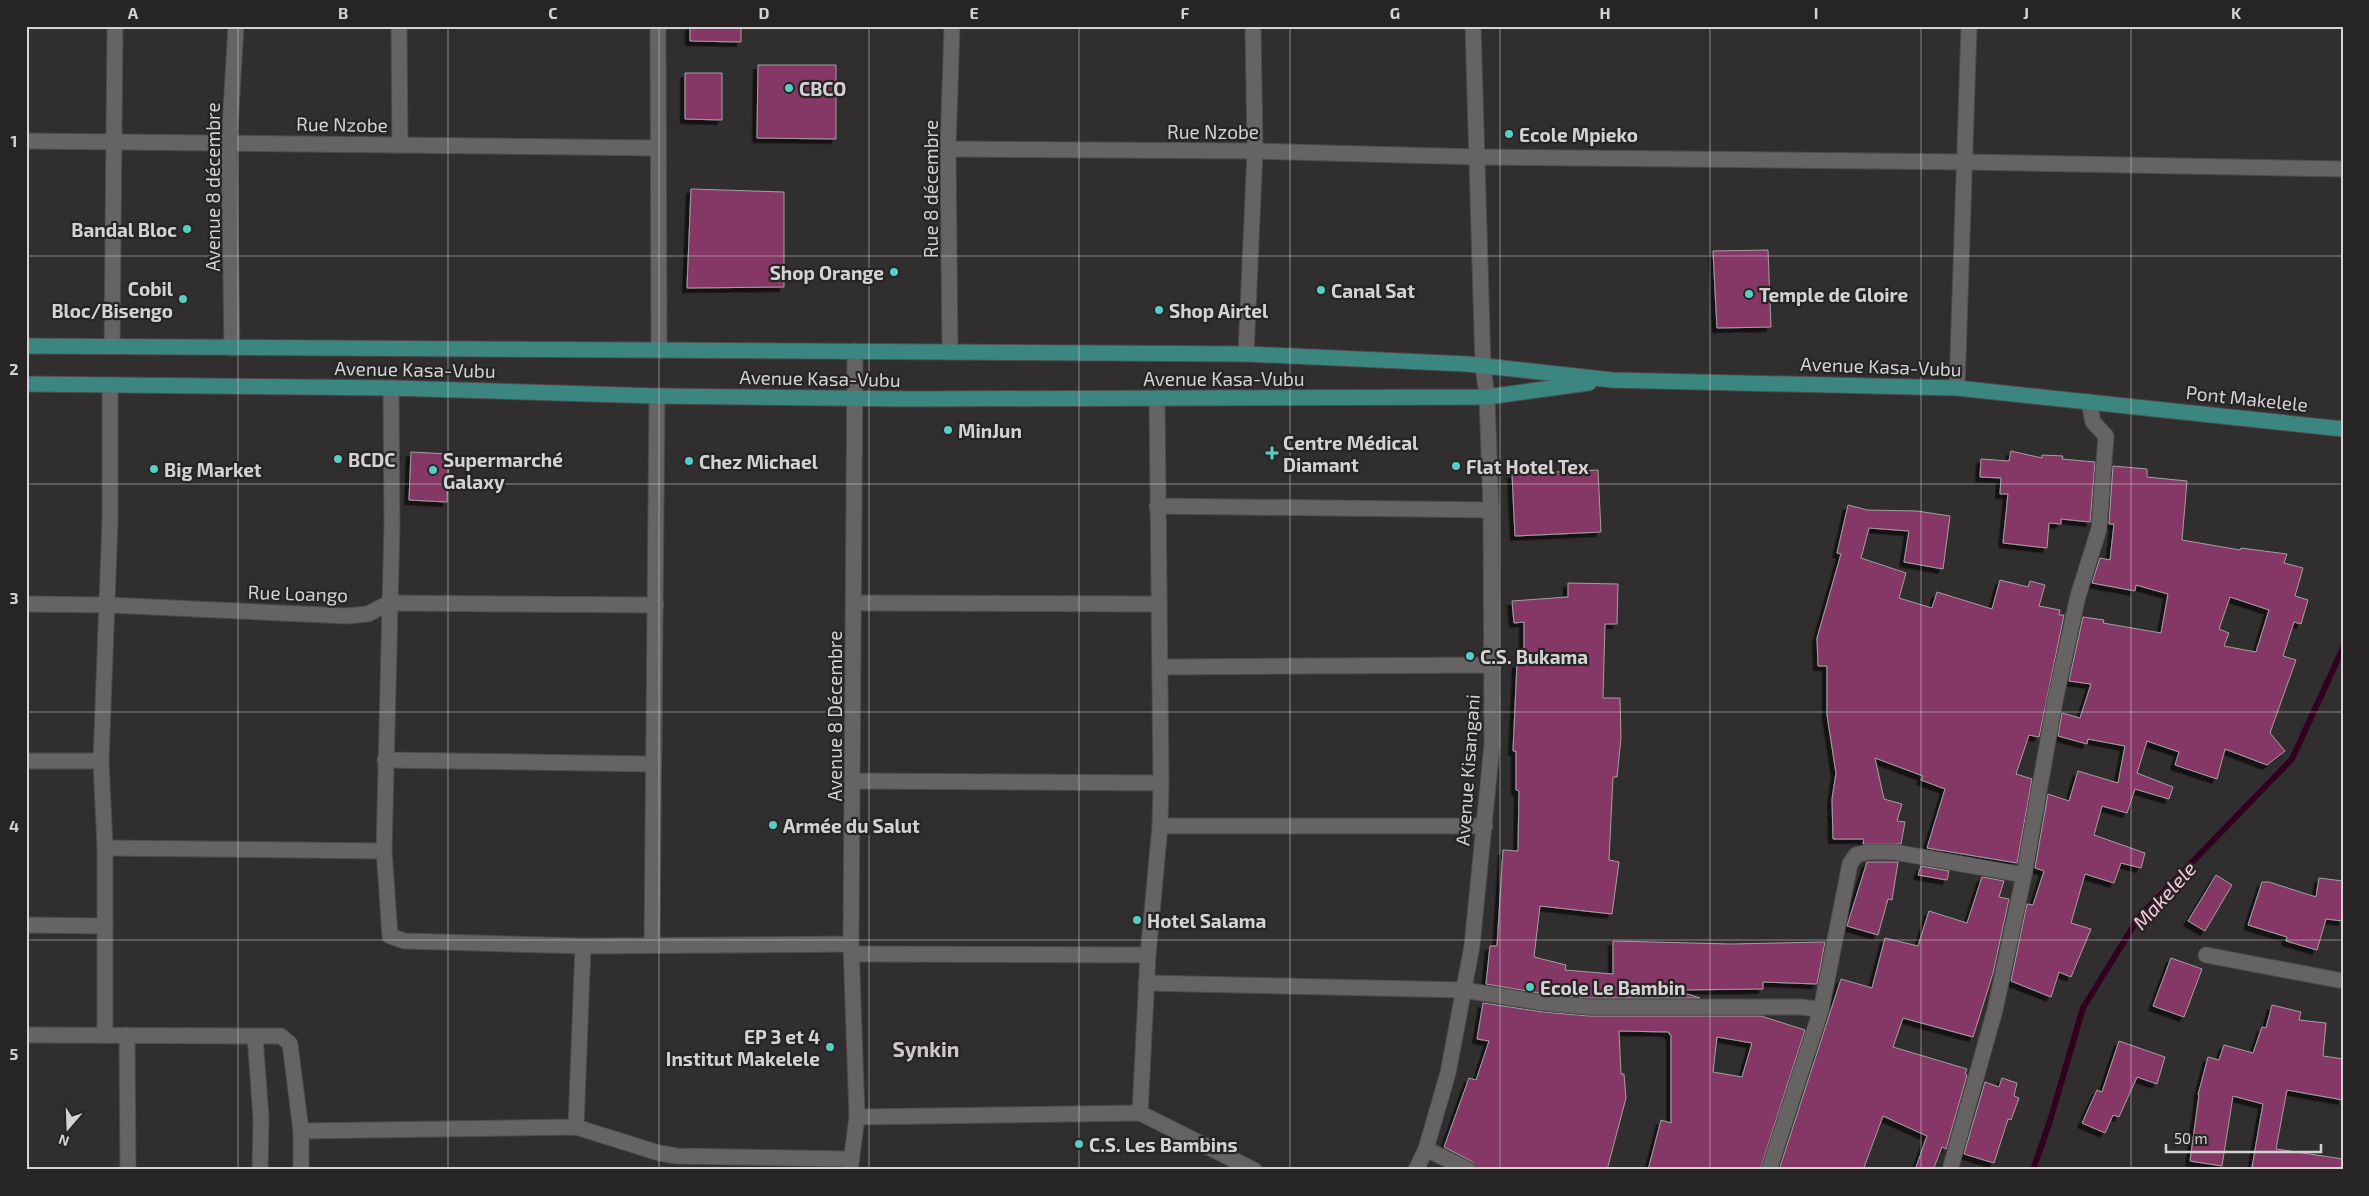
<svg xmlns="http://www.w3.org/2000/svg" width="2369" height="1196" viewBox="0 0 2369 1196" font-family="'Exo 2',sans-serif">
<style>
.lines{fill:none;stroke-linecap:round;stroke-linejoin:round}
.stream{stroke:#32001f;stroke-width:6}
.building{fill:#853965;stroke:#a39fa1;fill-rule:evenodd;filter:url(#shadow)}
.street-casing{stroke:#4d4b4c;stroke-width:17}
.secondary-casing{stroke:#4d4b4c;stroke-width:17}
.primary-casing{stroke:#4d4b4c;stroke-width:17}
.street{stroke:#666364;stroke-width:15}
.secondary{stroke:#666364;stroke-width:15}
.primary{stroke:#3c8680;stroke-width:15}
.grid{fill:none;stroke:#d4d2d3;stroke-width:1;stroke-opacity:0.55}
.poi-dot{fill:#57cec2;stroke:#272426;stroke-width:2}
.labels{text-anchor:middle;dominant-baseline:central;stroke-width:4.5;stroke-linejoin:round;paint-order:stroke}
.poi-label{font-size:19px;font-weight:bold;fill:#d4d2d3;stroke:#272426;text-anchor:start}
.street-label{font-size:19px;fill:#d4d2d3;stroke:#272426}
.water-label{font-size:20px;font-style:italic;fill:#f8cae0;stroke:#272426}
.quarter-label{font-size:21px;font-weight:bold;fill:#cdc9cb;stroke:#272426}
.neatline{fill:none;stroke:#d4d2d3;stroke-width:2}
.grid-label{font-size:16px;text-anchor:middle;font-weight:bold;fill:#d4d2d3}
</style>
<defs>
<filter id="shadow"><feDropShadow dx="-4.5" dy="4.5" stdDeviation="0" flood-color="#0009"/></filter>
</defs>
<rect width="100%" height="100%" fill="#312e2f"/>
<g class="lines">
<polyline class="stream" points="2033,1170 2049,1124 2083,1008 2139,917 2292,759 2343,648"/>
</g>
<g class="building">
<polygon points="690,26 741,26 741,42 690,41"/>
<polygon points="758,65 836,65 836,139 757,138"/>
<polygon points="685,73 722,73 722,120 685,119"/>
<polygon points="691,189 784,192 784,287 687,288"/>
<polygon points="1768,250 1771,327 1717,328 1713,251"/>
<polygon points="2011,451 2042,458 2042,455 2063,456 2062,459 2095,462 2090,522 2061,519 2061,524 2049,523 2047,548 2003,543 2008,494 2000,494 2001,478 1980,477 1981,459 2009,461"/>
<polygon points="411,452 449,454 447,502 409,500"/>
<path d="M2113,466L2147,469V477L2187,481L2182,540L2240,550L2241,548L2287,554L2284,563L2303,568L2295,596L2308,600L2301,624L2294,622L2283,656L2296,660L2270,733L2285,751L2267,765L2225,749L2217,779L2175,765L2179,752L2147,741L2137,773L2173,787L2169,799L2135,789L2127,813L2102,806L2094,835L2145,853L2141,868L2121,863L2114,883L2085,874L2071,923L2091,929L2071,977L2059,972L2051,997L2011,981L2027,904L2033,905L2044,871L2035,868L2048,794L2069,801L2078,771L2118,783L2125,746L2088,739L2087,744L2058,736L2062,713L2080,718L2091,684L2069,681L2083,617L2104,620L2103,623L2161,633L2168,594L2136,585L2135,591L2092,583L2100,558L2110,560L2114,524H2109ZM2230,597L2269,610L2256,652L2224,646L2229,633L2219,629Z"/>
<polygon points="1598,470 1601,532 1515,536 1512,474"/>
<polygon points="1848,505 1867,510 1917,511 1950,516 1943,569 1904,562 1909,531 1869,528 1861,558 1906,573 1899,598 1932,608 1937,592 1992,609 2000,580 2028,587 2030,581 2045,585 2039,606 2060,610 2059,615 2064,615 2039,737 2029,735 2016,774 2032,779 2017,863 1927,848 1945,789 1921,780 1923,776 1875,758 1884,799 1902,804 1897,821 1905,822 1901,844 1863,844 1864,839 1833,839 1832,799 1836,773 1827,715 1827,666 1818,666 1817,638 1841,554 1837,553"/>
<polygon points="1568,583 1618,584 1617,624 1605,624 1603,698 1620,698 1621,738 1617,777 1613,777 1609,860 1619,862 1612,914 1540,906 1534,957 1566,965 1565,970 1613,974 1613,941 1731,944 1825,942 1817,984 1763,982 1763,989 1675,990 1700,998 1590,998 1545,994 1486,984 1490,946 1497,946 1503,850 1518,851 1519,791 1516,790 1516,751 1513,751 1517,663 1524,663 1524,622 1514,623 1512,601 1568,597"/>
<polygon points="1867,862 1898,862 1892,900 1888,899 1878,935 1847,926"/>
<polygon points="1921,866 1949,871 1947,880 1918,875"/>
<polygon points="2216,875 2232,885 2205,931 2188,921"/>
<polygon points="1982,877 2004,881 1999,897 2009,899 1993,973 1973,1037 1903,1018 1893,1047 1967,1069 1965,1074 1967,1075 1946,1149 1942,1147 1933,1170 1915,1170 1927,1136 1883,1116 1863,1170 1779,1170 1841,979 1872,988 1885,938 1918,946 1929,911 1967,923"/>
<polygon points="2319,878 2343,881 2343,921 2326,919 2317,950 2286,941 2287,937 2248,925 2262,882 2269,882 2316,897"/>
<polygon points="2171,958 2202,969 2184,1017 2153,1006"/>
<path d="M1483,1003L1543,1012L1589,1016H1761L1805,1030L1760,1170H1648L1661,1120L1671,1123V1035L1669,1034V1032L1619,1031L1621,1074H1624L1626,1098L1607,1170H1478L1473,1162L1444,1147L1469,1078L1476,1080L1489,1041L1477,1039ZM1717,1037L1752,1043L1742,1077L1713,1072Z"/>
<polygon points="2272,1005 2301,1012 2299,1020 2326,1023 2323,1056 2343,1059 2343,1100 2287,1090 2276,1149 2343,1159 2343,1170 2265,1170 2252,1167 2263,1104 2233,1096 2222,1166 2190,1161 2199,1095 2198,1095 2208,1057 2219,1060 2224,1045 2253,1053 2262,1027 2266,1028"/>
<polygon points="2119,1041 2165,1057 2157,1084 2137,1077 2119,1117 2113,1115 2105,1133 2082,1123 2097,1090 2102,1092"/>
<polygon points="2002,1078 2017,1083 2014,1096 2019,1098 2011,1120 2008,1119 1994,1163 1964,1154 1985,1082 1999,1087"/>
</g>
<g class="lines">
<g class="street-casing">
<g id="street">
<polyline points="399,26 400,145"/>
<polyline points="658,26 659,350"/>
<polyline points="1473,26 1483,366"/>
<polyline points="26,141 657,148"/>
<polyline points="948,149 1255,151 1478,157 1966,162 2343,169"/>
<polyline points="112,347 115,26"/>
<polyline points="232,348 229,143 236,26"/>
<polyline points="950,352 948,149 952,26"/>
<polyline points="1246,354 1255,151 1253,26"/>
<polyline points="391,388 392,524 384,851 390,936 404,941 583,946 851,944"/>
<polyline points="1957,388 1969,26"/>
<polyline points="1157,506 1491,510"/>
<polyline points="854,603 1159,604"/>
<polyline points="26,604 108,605 346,616 368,614 389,603 656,605"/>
<polyline points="1161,667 1493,665"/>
<polyline points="385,760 652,764"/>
<polyline points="26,761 101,761"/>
<polyline points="854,781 1161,783"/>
<polyline points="1160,826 1485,826"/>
<polyline points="105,848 384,851"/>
<polyline points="26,925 105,926"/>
<polyline points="652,945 657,396"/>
<polyline points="852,954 1148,955"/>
<polyline points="2206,955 2343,981"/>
<polyline points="1146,983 1464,990 1544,1003 1590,1007 1802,1007 1821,1010"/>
<polyline points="26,1035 281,1036 290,1044 301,1131 301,1170"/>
<polyline points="105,1035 105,848 101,761 110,521 110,386"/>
<polyline points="127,1035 128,1170"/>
<polyline points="255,1036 261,1118 260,1170"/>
<polyline points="1140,1113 1148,955 1160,826 1161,783 1157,398"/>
<polyline points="857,1117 1140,1113 1254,1170"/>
<polyline points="576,1127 583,946"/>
<polyline points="301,1131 576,1127 659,1153 677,1156 852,1159"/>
<polyline points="1426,1149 1469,1170"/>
<polyline points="850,1170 857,1117 851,944 855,351"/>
<polyline points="1769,1170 1821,1010 1850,864 1856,855 1868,852 1894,852 2024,875"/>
<polyline points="1950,1170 1995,1010 2024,875 2055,701 2078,596 2099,529 2106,436 2093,422 2089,402"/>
</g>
</g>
<g class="secondary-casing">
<polyline id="secondary" points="1416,1170 1426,1149 1448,1073 1472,946 1492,745 1491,510 1487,397 1483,366"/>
</g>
<g class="primary-casing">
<g id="primary">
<polyline points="26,346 1246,354 1467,364 1612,380 1957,388 2343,429"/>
<polyline points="26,384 391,388 657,396 908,399 1487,397 1589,383"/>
</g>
</g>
<use href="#street" class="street"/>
<use href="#secondary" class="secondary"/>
<use href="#primary" class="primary"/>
</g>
<path class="grid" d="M238,26V1170M448,26V1170M659,26V1170M869,26V1170M1079,26V1170M1290,26V1170M1500,26V1170M1710,26V1170M1921,26V1170M2131,26V1170M26,256H2343M26,484H2343M26,712H2343M26,940H2343"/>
<g class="poi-dot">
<circle cx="789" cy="88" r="5"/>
<circle cx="1509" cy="134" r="5"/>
<circle cx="187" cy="229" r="5"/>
<circle cx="894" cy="272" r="5"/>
<circle cx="1321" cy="290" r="5"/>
<circle cx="1749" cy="294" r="5"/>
<circle cx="183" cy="299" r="5"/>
<circle cx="1159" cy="310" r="5"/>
<circle cx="948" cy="430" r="5"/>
<path d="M1269.5 445.5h5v5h5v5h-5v5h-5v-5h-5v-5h5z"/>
<circle cx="338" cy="459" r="5"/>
<circle cx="689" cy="461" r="5"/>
<circle cx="1456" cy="466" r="5"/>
<circle cx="154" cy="469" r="5"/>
<circle cx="433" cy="470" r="5"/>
<circle cx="1470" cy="656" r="5"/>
<circle cx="773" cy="825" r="5"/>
<circle cx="1137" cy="920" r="5"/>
<circle cx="1530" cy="987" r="5"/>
<circle cx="830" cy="1047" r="5"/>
<circle cx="1079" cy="1144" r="5"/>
</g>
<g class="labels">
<g class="poi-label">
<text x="799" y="88">CBCO</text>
<text x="1519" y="134">Ecole Mpieko</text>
<text x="177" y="229" text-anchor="end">Bandal Bloc</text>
<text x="884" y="272" text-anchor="end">Shop Orange</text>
<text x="173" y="288" text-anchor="end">Cobil<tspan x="173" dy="22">Bloc/Bisengo</tspan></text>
<text x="1331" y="290">Canal Sat</text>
<text x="1759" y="294">Temple de Gloire</text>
<text x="1169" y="310">Shop Airtel</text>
<text x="958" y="430">MinJun</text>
<text x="1283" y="442">Centre Médical<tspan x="1283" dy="22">Diamant</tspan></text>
<text x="348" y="459">BCDC</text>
<text x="443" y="459">Supermarché<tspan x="443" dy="22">Galaxy</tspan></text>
<text x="699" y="461">Chez Michael</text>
<text x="1466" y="466">Flat Hotel Tex</text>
<text x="164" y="469">Big Market</text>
<text x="1480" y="656">C.S. Bukama</text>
<text x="783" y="825">Armée du Salut</text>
<text x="1147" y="920">Hotel Salama</text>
<text x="1540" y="987">Ecole Le Bambin</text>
<text x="820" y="1036" text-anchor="end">EP 3 et 4<tspan x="820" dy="22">Institut Makelele</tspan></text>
<text x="1089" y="1144">C.S. Les Bambins</text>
</g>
<g class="street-label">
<text transform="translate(342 124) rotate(1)">Rue Nzobe</text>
<text x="1213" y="131">Rue Nzobe</text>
<text transform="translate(212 187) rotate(-90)">Avenue 8 décembre</text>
<text transform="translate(930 189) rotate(-90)">Rue 8 décembre</text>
<text transform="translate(1881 366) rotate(2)">Avenue Kasa-Vubu</text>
<text transform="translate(415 369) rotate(1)">Avenue Kasa-Vubu</text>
<text transform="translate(820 378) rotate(1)">Avenue Kasa-Vubu</text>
<text x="1224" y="378">Avenue Kasa-Vubu</text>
<text transform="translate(2247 398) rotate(6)">Pont Makelele</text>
<text transform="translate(298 593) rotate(2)">Rue Loango</text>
<text transform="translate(834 716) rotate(-90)">Avenue 8 Décembre</text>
<text transform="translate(1467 770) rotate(-86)">Avenue Kisangani</text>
</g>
<g class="water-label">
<text transform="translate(2164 895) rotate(-48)">Makelele</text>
</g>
<g class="quarter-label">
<text x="926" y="1048">Synkin</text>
</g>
</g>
<rect width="2369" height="1196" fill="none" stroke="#272426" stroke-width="55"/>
<g transform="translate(68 1128) rotate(199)" stroke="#272426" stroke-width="4" paint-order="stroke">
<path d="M0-4L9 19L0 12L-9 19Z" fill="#d4d2d3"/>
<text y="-8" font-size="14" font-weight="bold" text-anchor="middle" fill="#d4d2d3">N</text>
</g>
<path d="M2166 1144v8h155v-8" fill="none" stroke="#d4d2d3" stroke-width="2.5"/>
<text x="2174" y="1144" font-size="15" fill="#d4d2d3" stroke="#272426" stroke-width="4" paint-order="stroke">50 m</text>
<rect x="28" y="28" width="2314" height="1140" class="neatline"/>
<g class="grid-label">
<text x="133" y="19">A</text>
<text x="343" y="19">B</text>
<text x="553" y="19">C</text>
<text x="764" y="19">D</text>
<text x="974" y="19">E</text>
<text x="1185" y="19">F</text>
<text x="1395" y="19">G</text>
<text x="1605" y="19">H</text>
<text x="1816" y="19">I</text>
<text x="2026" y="19">J</text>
<text x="2236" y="19">K</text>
<text x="14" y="147">1</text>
<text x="14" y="375">2</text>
<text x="14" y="604">3</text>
<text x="14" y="832">4</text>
<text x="14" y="1060">5</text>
</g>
</svg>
